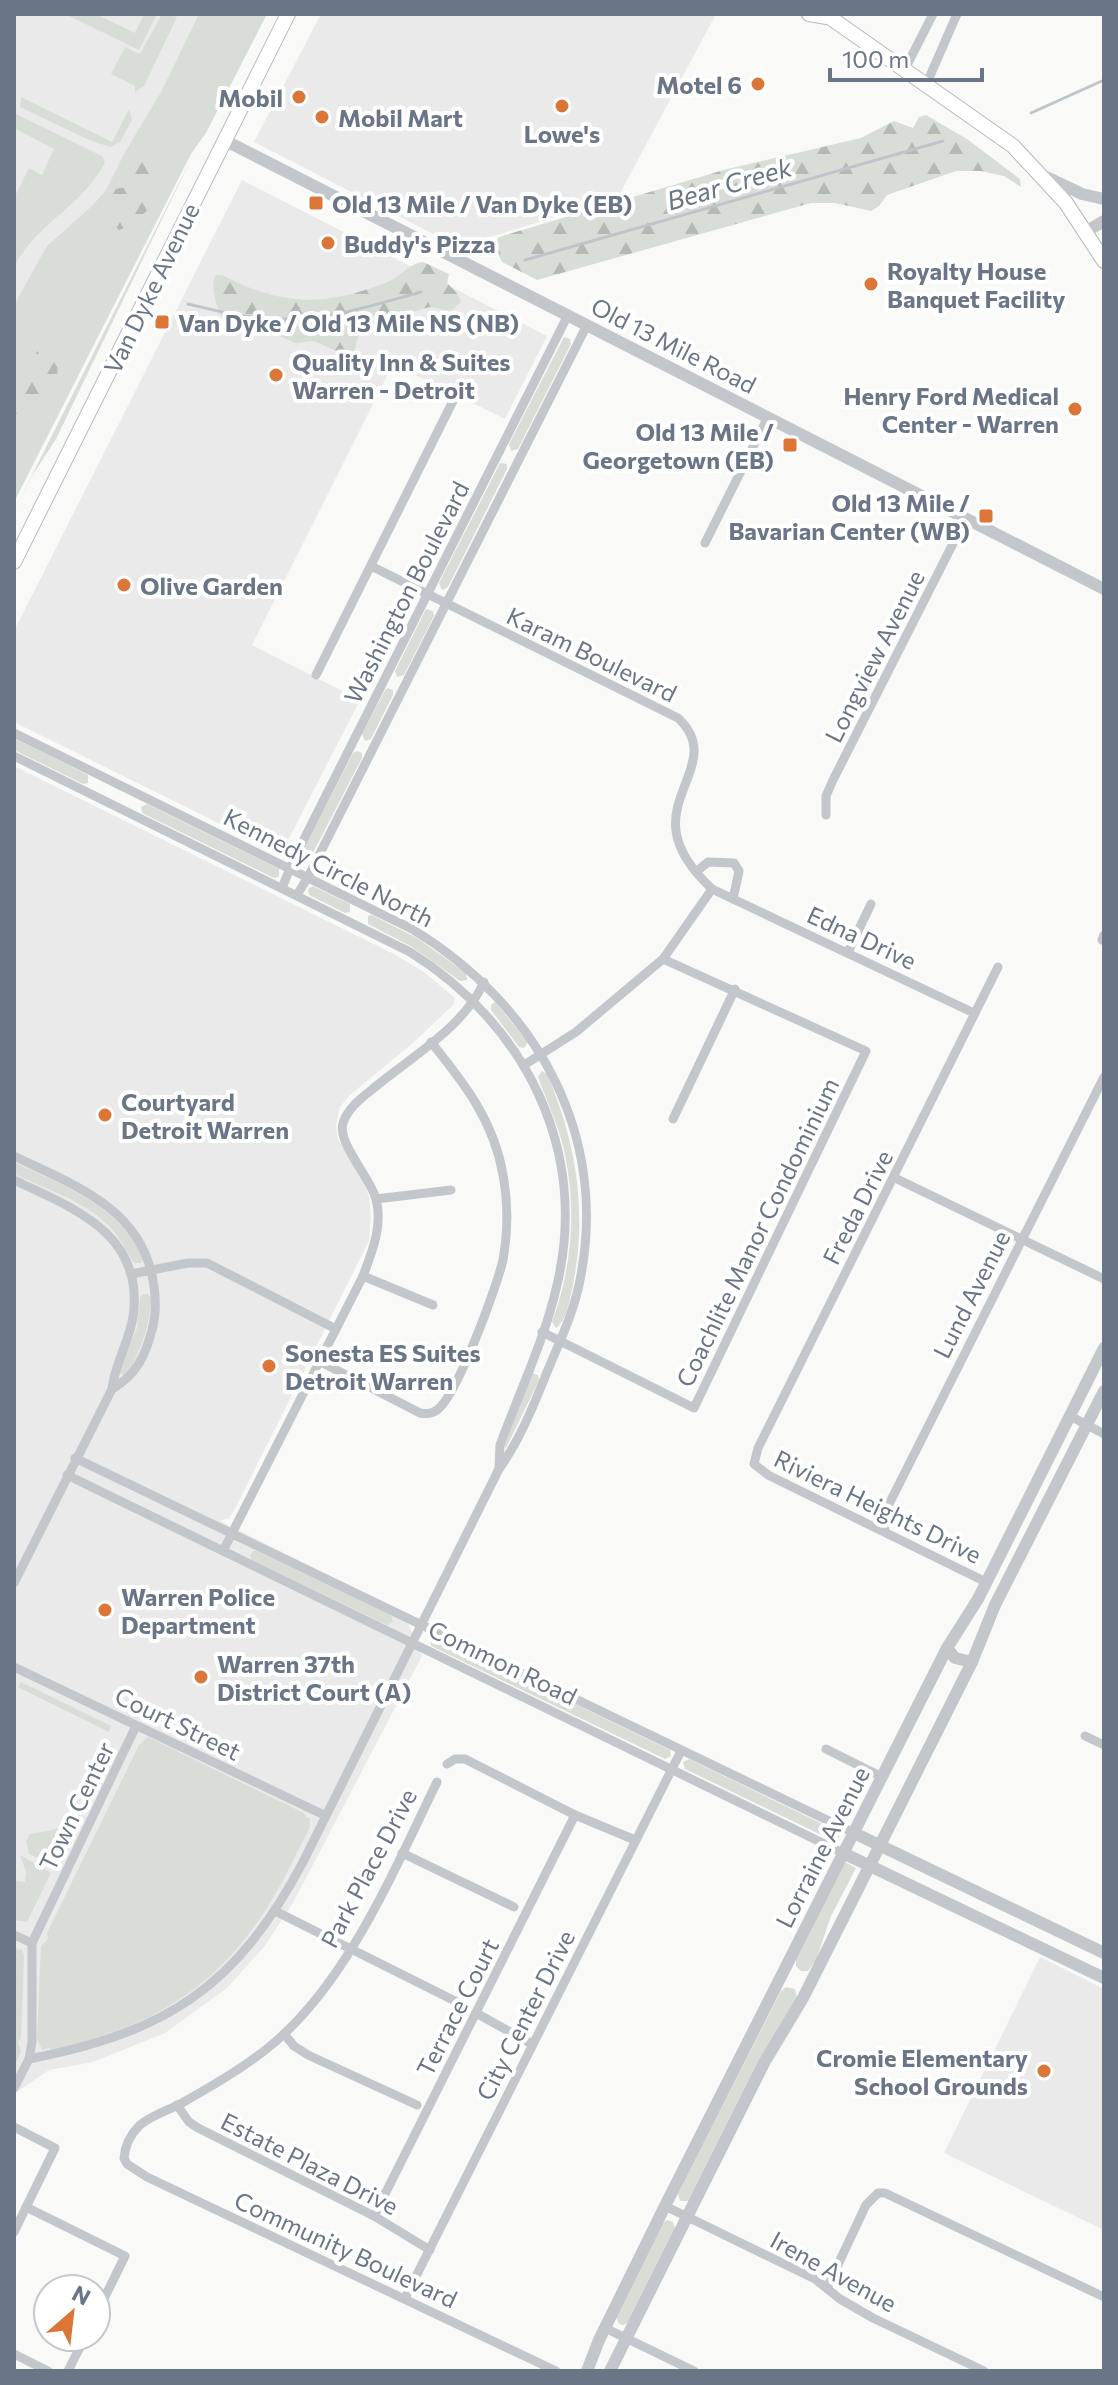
<svg xmlns="http://www.w3.org/2000/svg" width="1118" height="2385" viewBox="0 0 1118 2385" font-family="Commissioner,sans-serif">
<style>
.built{fill:#eaeaea}
.green{fill:#d8ded7}
.forest{fill:url(#forest-firs)}
.lines{fill:none;stroke-linecap:round;stroke-linejoin:round}
.stream{stroke:#bdc5cb;stroke-width:3}
.secondary-casing{stroke:#b5b9bf;stroke-width:16}
.primary-casing{stroke:#b6b9be;stroke-width:16}
.minor{stroke:#c3c6ca;stroke-width:9}
.tertiary{stroke:#c3c6ca;stroke-width:12}
.secondary{stroke:#fff;stroke-width:14}
.primary{stroke:#fff;stroke-width:14}
.poi-dot{fill:#db7636;stroke:#fff;stroke-width:3}
.labels{text-anchor:middle;dominant-baseline:central;stroke-width:8;stroke-linejoin:round;paint-order:stroke}
.poi-label{font-size:24px;font-weight:bold;fill:#6a7587;stroke:#fff;text-anchor:start}
.street-label{font-size:24px;fill:#6a7587;stroke:#fff}
.water-label{font-size:26px;font-style:italic;fill:#667682;stroke:#fff}
</style>
<defs>
<pattern id="forest-firs" width="22" height="20" patternUnits="userSpaceOnUse" patternTransform="scale(2)"><rect width="22" height="20" fill="#d8ded7"/><path d="M5 1l3.5 6h-7zM16 11l3.5 6h-7z" fill="#b3b9b4"/></pattern>
</defs>
<rect width="100%" height="100%" fill="#f9f9f7"/>
<g class="built">
<polygon points="14,14 260,14 14,502"/>
<polygon points="321,14 716,14 618,197 488,238 476,256 254,142"/>
<polygon points="242,180 547,336 505,419 393,364 252,645 360,700 281,854 14,722 14,631"/>
<polygon points="14,766 394,954 424,972 455,998 453,1005 414,1042 350,1095 340,1107 336,1125 338,1139 361,1175 369,1197 371,1218 369,1241 235,1509 229,1518 220,1521 404,1613 422,1656 293,1903 264,1947 227,1988 165,2033 93,2062 49,2070 14,2094"/>
<polygon points="1040,1957 1104,1989 1104,2230 944,2153"/>
</g>
<g class="green">
<polygon points="65,14 96,14 135,33 144,14 157,14 139,50"/>
<polygon points="162,14 177,17 144,86 135,92 135,86 111,74 125,47 140,54"/>
<polygon points="199,14 267,14 206,133 191,154 14,502 14,305 47,246 93,205 106,190 124,154 162,90"/>
<polygon points="21,97 112,142 129,109 132,120 120,142 110,147 89,140 24,109 20,107"/>
<path d="M14,113L102,156L105,163C82,206 36,224 14,267V198L29,168L42,175L54,149L14,128Z"/>
<polygon points="193,155 56,439 32,476 14,511"/>
<polygon points="564,337 570,339 571,344 518,449 511,451 509,444"/>
<polygon points="500,463 507,464 507,469 448,587 442,590 439,583"/>
<polygon points="426,609 433,611 434,616 404,675 397,677 395,671"/>
<polygon points="388,688 393,690 393,695 371,739 365,741 362,734 385,690"/>
<polygon points="14,738 88,775 88,783 83,784 14,750"/>
<polygon points="357,751 362,753 362,758 312,855 306,858 303,851 353,753"/>
<polygon points="147,804 279,869 279,877 274,878 142,813 141,807"/>
<polygon points="313,886 350,904 350,912 345,913 309,895 308,889"/>
<polygon points="372,915 417,938 466,973 467,980 460,981 412,947 368,924 368,916"/>
<polygon points="495,1002 528,1042 524,1048 519,1047 491,1010 491,1005"/>
<path d="M542,1071L547,1074C577,1144 588,1214 572,1290C569,1302 567,1320 556,1328L552,1322C573,1266 577,1204 563,1146C557,1122 546,1100 538,1077Z"/>
<path d="M14,1162C63,1186 120,1205 143,1259L141,1263H134C126,1251 120,1237 109,1226C85,1201 45,1189 14,1174Z"/>
<path d="M143,1294H148L151,1298C150,1326 141,1349 128,1374L124,1376L120,1373V1368L137,1328L140,1298Z"/>
<polygon points="532,1373 538,1375 539,1380 506,1448 504,1446"/>
<polygon points="253,1551 257,1551 391,1615 393,1622 387,1625 252,1560 250,1556"/>
<polygon points="436,1637 670,1750 671,1756 665,1759 431,1646 430,1640"/>
<polygon points="21,1682 111,1726 109,1732 18,1687"/>
<path d="M148,1737L304,1813L307,1818H310V1827C293,1860 278,1894 256,1924C203,1999 138,2030 51,2050L49,2048L42,2050L37,2039L41,1946L48,1939L47,1933L139,1745Z"/>
<polygon points="689,1759 841,1833 836,1842 685,1769 683,1762"/>
<polygon points="63,1828 72,1830 54,1867 29,1854 26,1841 30,1834"/>
<polygon points="20,1855 51,1873 27,1922 14,1920 14,1881 25,1882 26,1872"/>
<polygon points="845,1862 856,1868 831,1916 816,1960 808,1971 801,1971 796,1966 796,1958"/>
<polygon points="14,1945 18,1950 22,1949 24,1956 21,2038 18,2042 21,2051 14,2069"/>
<polygon points="786,1987 795,1989 797,1998 689,2201 680,2201 678,2193 781,1991"/>
<polygon points="667,2220 673,2222 675,2229 629,2322 624,2325 619,2324 616,2316 663,2223"/>
</g>
<g class="forest">
<polygon points="926,115 967,139 1020,179 1021,187 1004,176 981,171 956,171 887,195 879,206 871,211 835,203 811,203 537,280 502,262 494,245 499,237 727,169 861,138 894,121 913,128 919,117"/>
<path d="M144,150L163,158L162,172L151,190L152,204C147,213 127,228 119,230C101,211 98,187 130,187C140,175 130,161 144,150Z"/>
<path d="M423,262L449,274L447,283L457,293L461,302L451,311L430,307L369,324L360,331L354,351L350,354H343L314,341L295,343L266,330L225,321C217,311 209,285 216,275H222C282,306 322,307 385,283C400,278 407,264 423,262Z"/>
<path d="M50,345L60,353L57,374L61,380C56,410 58,397 37,410C31,414 29,422 25,427L18,425L14,429L15,396L27,379L37,351Z"/>
</g>
<g class="lines">
<g class="stream">
<polyline points="1031,113 1104,80"/>
<polyline points="525,260 943,141"/>
<path d="M188,304C217,311 244,318 274,319C323,322 374,305 421,292"/>
</g>
<g class="secondary-casing">
<g id="secondary">
<polyline points="809,14 827,17"/>
<polyline points="825,14 1013,146 1066,203 1104,261"/>
</g>
</g>
<g class="primary-casing">
<polyline id="primary" points="14,562 288,14"/>
</g>
<g class="minor">
<polyline points="904,71 933,14"/>
<polyline points="926,85 957,14"/>
<polyline points="705,543 768,417"/>
<path d="M371,566L678,718C718,755 670,788 676,831C679,854 696,874 712,889L974,1013"/>
<polyline points="316,675 454,399"/>
<path d="M14,733L412,929C537,1005 611,1136 579,1285C573,1313 561,1339 550,1365C535,1401 522,1437 499,1469L303,1862C236,1988 167,2032 29,2059"/>
<path d="M14,756L410,952C525,1024 589,1149 557,1285C545,1339 519,1393 500,1445L499,1469"/>
<polyline points="826,815 826,796 833,780 966,518"/>
<polyline points="696,872 708,862 734,863 739,871 733,899"/>
<polyline points="282,888 293,861 568,315"/>
<polyline points="297,895 308,877 587,325"/>
<polyline points="1102,940 1104,935"/>
<polyline points="848,952 871,904"/>
<polyline points="524,1065 576,1032 663,959 712,889"/>
<polyline points="673,1119 735,989"/>
<path d="M14,1156C71,1184 137,1206 152,1275C156,1294 157,1312 152,1330C145,1357 136,1375 112,1389"/>
<polyline points="895,1178 1104,1279"/>
<path d="M14,1180C75,1209 145,1234 133,1317C129,1342 115,1363 112,1389L14,1583"/>
<polyline points="376,1199 451,1190"/>
<polyline points="131,1274 188,1263 207,1263 336,1329"/>
<polyline points="363,1276 433,1305"/>
<polyline points="542,1332 694,1408 866,1051 663,959"/>
<path d="M319,1361L420,1413C426,1414 432,1414 437,1410C457,1396 497,1286 503,1260C508,1232 508,1202 503,1175C494,1121 464,1083 431,1042"/>
<polyline points="1070,1416 1104,1434"/>
<polyline points="75,1458 854,1833"/>
<polyline points="67,1475 843,1853"/>
<polyline points="885,1532 883,1516 1104,1077"/>
<path d="M223,1551L363,1276C372,1252 383,1226 376,1199C370,1177 337,1143 343,1123C349,1105 367,1094 380,1083C416,1054 465,1025 484,982"/>
<polyline points="986,1582 768,1475 754,1464 758,1448 998,967"/>
<polyline points="14,1667 324,1815"/>
<polyline points="1085,1736 1104,1745"/>
<polyline points="826,1749 882,1777"/>
<polyline points="447,1764 455,1759 465,1759 575,1815 635,1840"/>
<path d="M437,1782C393,1872 345,1989 264,2051C238,2071 210,2087 182,2103C167,2111 151,2115 139,2126C130,2135 125,2146 124,2158L127,2164L147,2177L556,2371"/>
<polyline points="402,1853 514,1907"/>
<polyline points="275,1911 467,2007"/>
<polyline points="14,1935 32,1943"/>
<polyline points="476,2013 532,2044"/>
<polyline points="284,2034 294,2046 308,2055 417,2105"/>
<polyline points="14,2088 29,2059 32,2042 32,1943 136,1726"/>
<polyline points="177,2105 189,2122 198,2128 374,2216 430,2250"/>
<polyline points="14,2127 55,2148 14,2232"/>
<polyline points="665,2206 815,2279 840,2299 873,2318 984,2371"/>
<polyline points="26,2207 125,2256 96,2315"/>
<polyline points="374,2216 575,1815"/>
<polyline points="827,2288 866,2205 878,2193 885,2193 1104,2297"/>
<polyline points="405,2298 681,1751"/>
<polyline points="605,2328 694,2371"/>
<polyline points="14,2354 48,2371"/>
<polyline points="68,2371 85,2337"/>
</g>
<g class="tertiary">
<polyline points="224,140 1104,589"/>
<polyline points="1044,176 1082,194 1104,199"/>
<polyline points="1087,231 1104,221"/>
<polyline points="947,1648 955,1658 972,1662"/>
<polyline points="854,1833 1104,1953"/>
<polyline points="843,1853 1104,1978"/>
<polyline points="587,2371 599,2340 665,2206 947,1648 978,1599 1104,1348"/>
<polyline points="610,2371 764,2063 803,1998 867,1871 972,1662 995,1605 1104,1391"/>
</g>
<use href="#secondary" class="secondary"/>
<use href="#primary" class="primary"/>
</g>
<g class="poi-dot">
<circle cx="758" cy="84" r="8"/>
<circle cx="299" cy="97" r="8"/>
<circle cx="562" cy="106" r="8"/>
<circle cx="322" cy="117" r="8"/>
<rect x="308" y="195" width="16" height="16" rx="4"/>
<circle cx="328" cy="243" r="8"/>
<circle cx="871" cy="284" r="8"/>
<rect x="154" y="314" width="16" height="16" rx="4"/>
<circle cx="276" cy="375" r="8"/>
<circle cx="1075" cy="409" r="8"/>
<rect x="782" y="437" width="16" height="16" rx="4"/>
<rect x="978" y="508" width="16" height="16" rx="4"/>
<circle cx="124" cy="585" r="8"/>
<circle cx="105" cy="1115" r="8"/>
<circle cx="269" cy="1366" r="8"/>
<circle cx="105" cy="1610" r="8"/>
<circle cx="201" cy="1677" r="8"/>
<circle cx="1044" cy="2071" r="8"/>
</g>
<g class="labels">
<g class="poi-label">
<text x="742" y="84" text-anchor="end">Motel 6</text>
<text x="283" y="97" text-anchor="end">Mobil</text>
<text x="338" y="117">Mobil Mart</text>
<text x="562" y="133" text-anchor="middle">Lowe's</text>
<text x="332" y="203">Old 13 Mile / Van Dyke (EB)</text>
<text x="344" y="243">Buddy's Pizza</text>
<text x="887" y="270">Royalty House<tspan x="887" dy="28">Banquet Facility</tspan></text>
<text x="178" y="322">Van Dyke / Old 13 Mile NS (NB)</text>
<text x="292" y="361">Quality Inn &amp; Suites<tspan x="292" dy="28">Warren - Detroit</tspan></text>
<text x="1059" y="395" text-anchor="end">Henry Ford Medical<tspan x="1059" dy="28">Center - Warren</tspan></text>
<text x="774" y="431" text-anchor="end">Old 13 Mile /<tspan x="774" dy="28">Georgetown (EB)</tspan></text>
<text x="970" y="502" text-anchor="end">Old 13 Mile /<tspan x="970" dy="28">Bavarian Center (WB)</tspan></text>
<text x="140" y="585">Olive Garden</text>
<text x="121" y="1101">Courtyard<tspan x="121" dy="28">Detroit Warren</tspan></text>
<text x="285" y="1352">Sonesta ES Suites<tspan x="285" dy="28">Detroit Warren</tspan></text>
<text x="121" y="1596">Warren Police<tspan x="121" dy="28">Department</tspan></text>
<text x="217" y="1663">Warren 37th<tspan x="217" dy="28">District Court (A)</tspan></text>
<text x="1028" y="2057" text-anchor="end">Cromie Elementary<tspan x="1028" dy="28">School Grounds</tspan></text>
</g>
<g class="street-label">
<text transform="translate(151 288) rotate(-64)">Van Dyke Avenue</text>
<text transform="translate(674 345) rotate(27)">Old 13 Mile Road</text>
<text transform="translate(406 592) rotate(-63)">Washington Boulevard</text>
<text transform="translate(592 654) rotate(26)">Karam Boulevard</text>
<text transform="translate(874 656) rotate(-63)">Longview Avenue</text>
<text transform="translate(329 867) rotate(27)">Kennedy Circle North</text>
<text transform="translate(862 937) rotate(25)">Edna Drive</text>
<text transform="translate(857 1207) rotate(-63)">Freda Drive</text>
<text transform="translate(757 1232) rotate(-64)">Coachlite Manor Condominium</text>
<text transform="translate(971 1294) rotate(-63)">Lund Avenue</text>
<text transform="translate(878 1506) rotate(26)">Riviera Heights Drive</text>
<text transform="translate(503 1662) rotate(26)">Common Road</text>
<text transform="translate(178 1723) rotate(26)">Court Street</text>
<text transform="translate(76 1806) rotate(-64)">Town Center</text>
<text transform="translate(822 1847) rotate(-63)">Lorraine Avenue</text>
<text transform="translate(368 1868) rotate(-62)">Park Place Drive</text>
<text transform="translate(457 2007) rotate(-63)">Terrace Court</text>
<text transform="translate(525 2015) rotate(-63)">City Center Drive</text>
<text transform="translate(310 2163) rotate(27)">Estate Plaza Drive</text>
<text transform="translate(346 2249) rotate(25)">Community Boulevard</text>
<text transform="translate(834 2271) rotate(29)">Irene Avenue</text>
</g>
<g class="water-label">
<text transform="translate(729 183) rotate(-16)">Bear Creek</text>
</g>
</g>
<rect width="1118" height="2385" fill="none" stroke="#6a7587" stroke-width="32"/>
<g transform="translate(72 2313) rotate(28)"><circle r="38" fill="#ffffff" stroke="#c3c8cf" stroke-width="2"/>
<path d="M0-6L14 30L0 20L-14 30Z" fill="#db7636"/>
<text y="-12" font-size="22" font-weight="bold" text-anchor="middle" fill="#6a7587">N</text>
</g>
<path d="M830 68v12h152v-12" fill="none" stroke="#6a7587" stroke-width="4"/>
<text x="842" y="68" font-size="24" fill="#6a7587" stroke="#ffffff" stroke-width="6" paint-order="stroke">100 m</text>
</svg>
